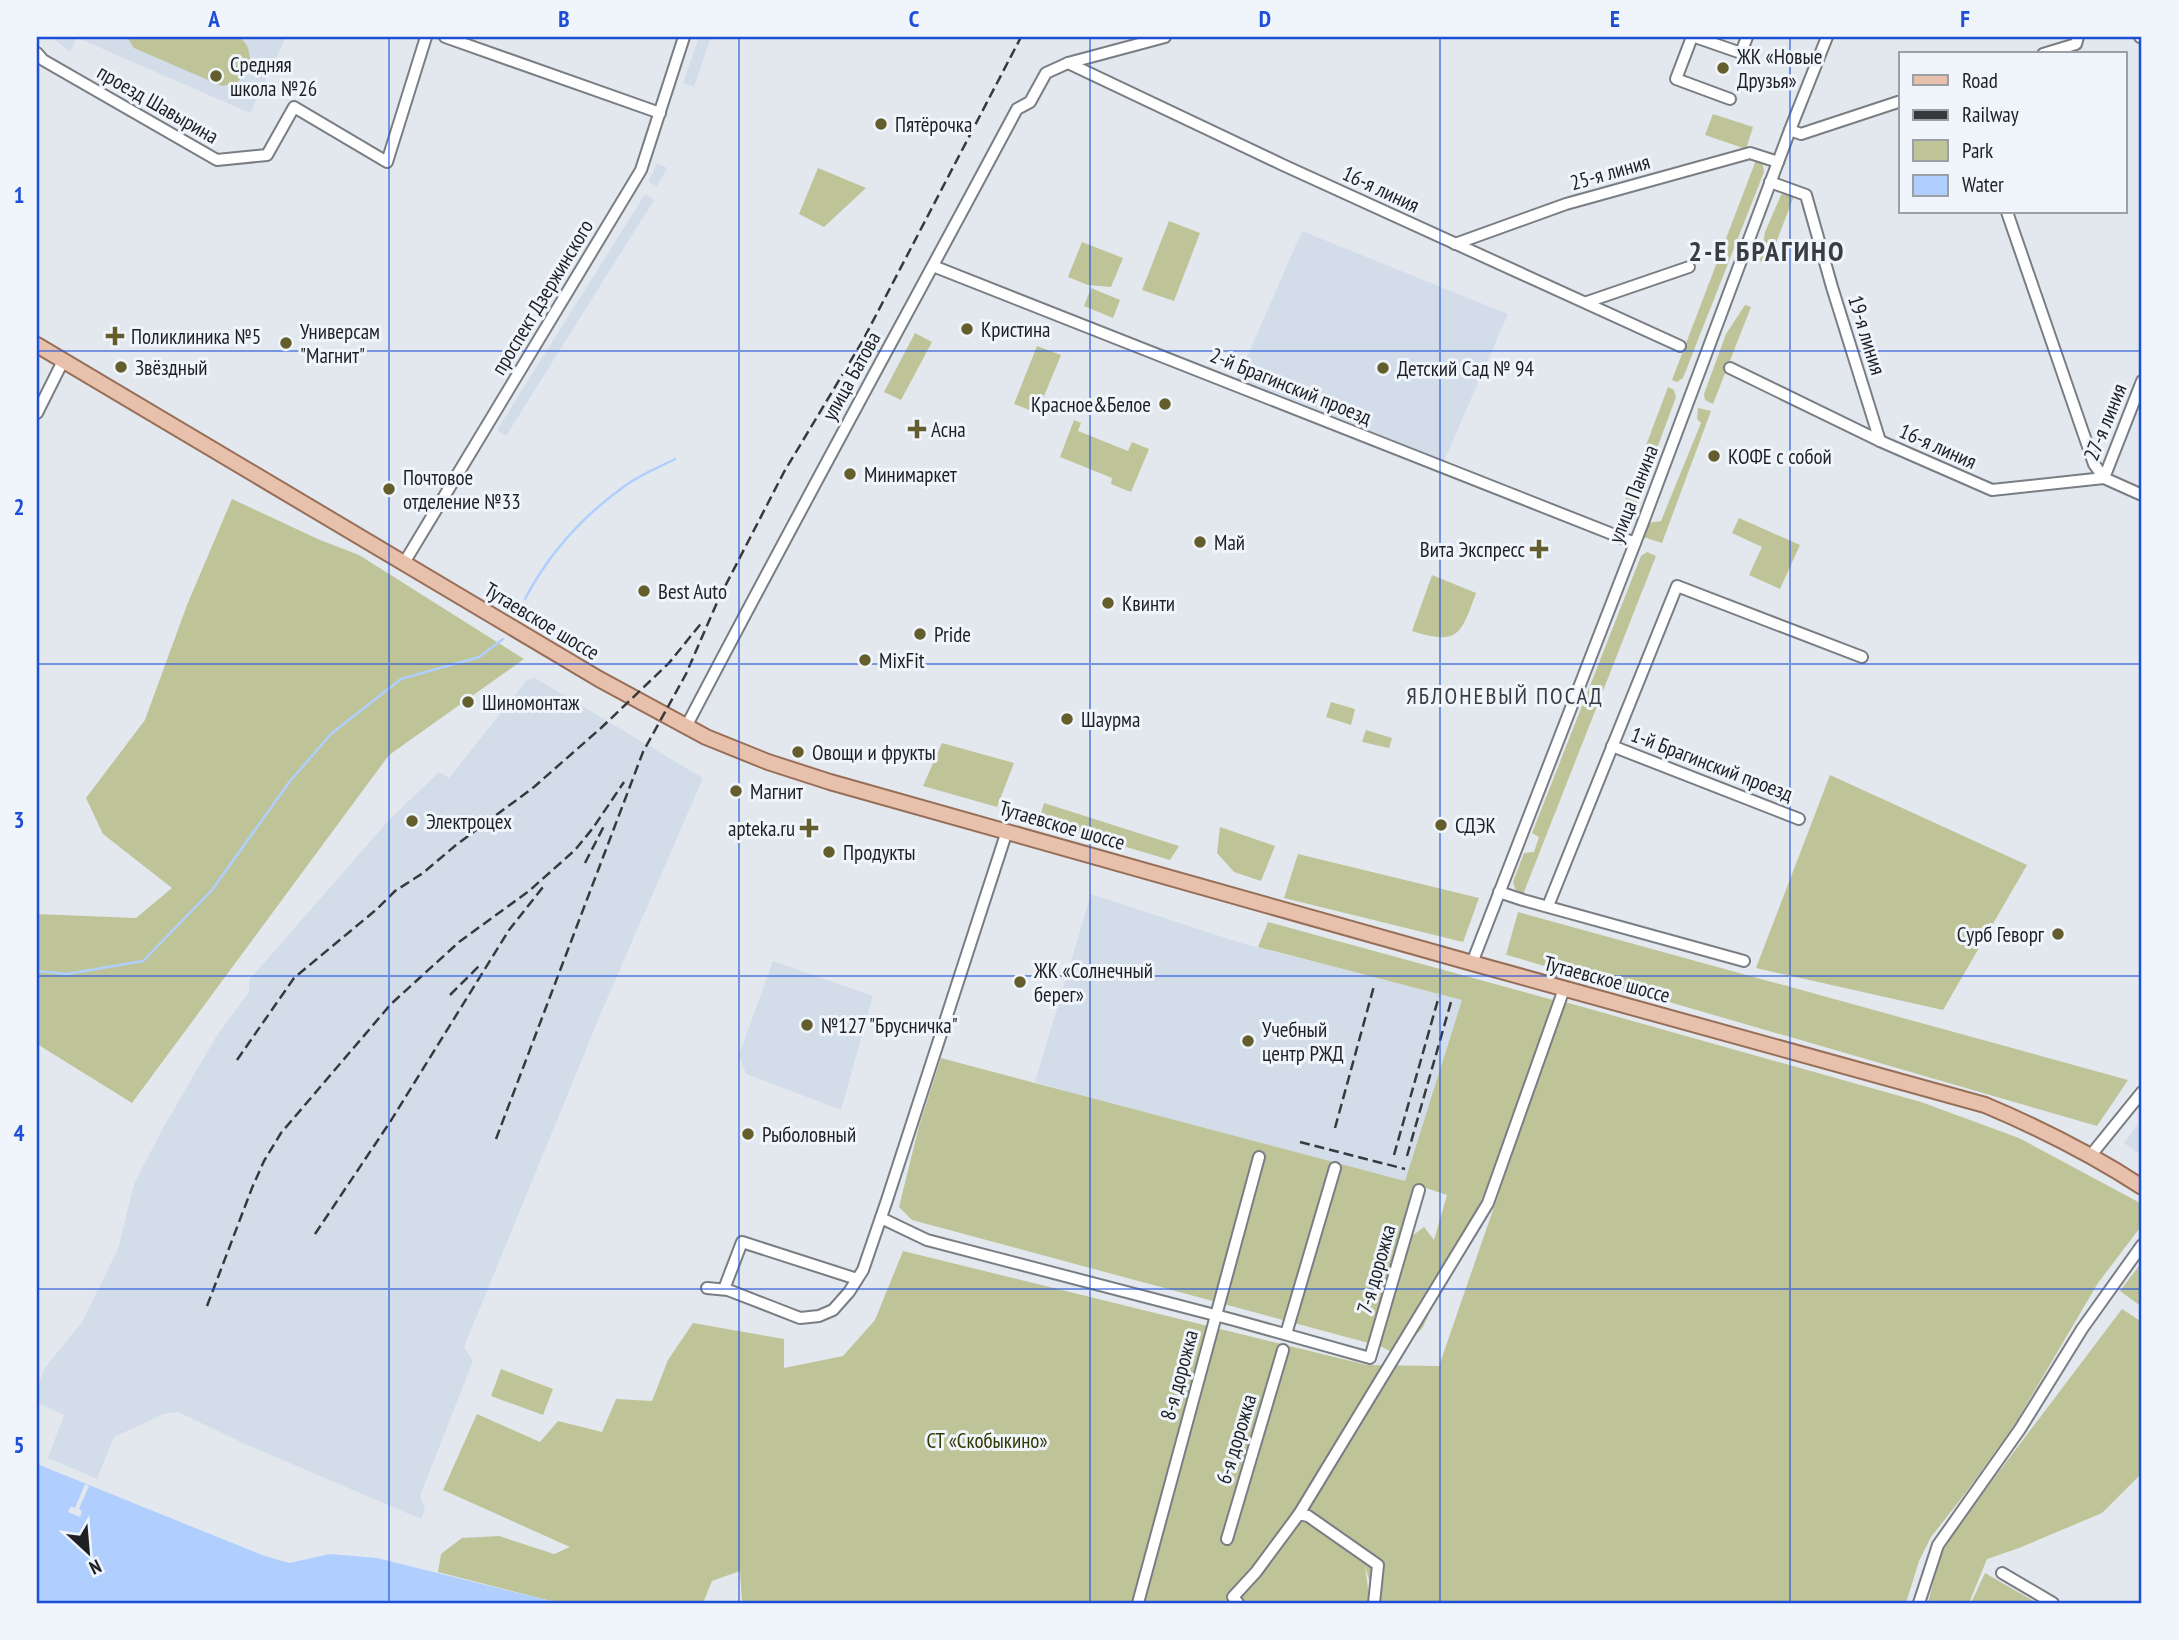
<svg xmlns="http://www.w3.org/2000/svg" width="2179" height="1640" viewBox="0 0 2179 1640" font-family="'PT Sans Narrow',sans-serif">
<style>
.built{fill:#d3ddea}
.green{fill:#bec497}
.water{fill:#b0cffe}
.pier{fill:#e2e8ee}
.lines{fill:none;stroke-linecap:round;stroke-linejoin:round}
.stream{stroke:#b0cffe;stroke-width:2.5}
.minor-casing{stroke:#797e84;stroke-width:14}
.major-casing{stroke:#976e58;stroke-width:18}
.minor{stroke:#fff;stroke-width:10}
.major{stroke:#e8c1ac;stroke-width:14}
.rail{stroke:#373a3d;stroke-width:2.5;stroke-dasharray:10 5;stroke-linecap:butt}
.grid{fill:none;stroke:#1d4ed8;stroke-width:2;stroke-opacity:0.55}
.poi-dot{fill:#635e2b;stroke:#f0f5fc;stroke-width:2.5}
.labels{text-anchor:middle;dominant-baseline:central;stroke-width:6;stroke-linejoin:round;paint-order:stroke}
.poi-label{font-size:21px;fill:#1e2023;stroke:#f0f5fc;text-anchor:start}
.street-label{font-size:21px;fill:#1e2023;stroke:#f0f5fc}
.park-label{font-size:21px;fill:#333700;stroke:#f0f5fc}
.neighbourhood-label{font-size:23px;letter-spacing:2px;fill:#393d42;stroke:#f0f5fc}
.district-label{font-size:28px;font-weight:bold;letter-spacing:2px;fill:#393d42;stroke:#f0f5fc}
.neatline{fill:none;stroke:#1d4ed8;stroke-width:2.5}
.grid-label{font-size:23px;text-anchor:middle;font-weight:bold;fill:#1d4ed8}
</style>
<rect width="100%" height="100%" fill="#e2e8ee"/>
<g class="built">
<polygon points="51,37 77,37 70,52"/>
<polygon points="81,37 286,37 250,113 80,39"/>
<polygon points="699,37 711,37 694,87 683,83"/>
<polygon points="657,163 667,168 657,186 648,182"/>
<polygon points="645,194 654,200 506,436 497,430"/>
<polygon points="1302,231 1508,314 1444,461 1237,380"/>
<polygon points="535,678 703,778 601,1013 464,1347 473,1361 420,1496 425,1509 421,1519 245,1444 178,1412 164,1414 114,1437 97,1479 48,1458 64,1415 37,1403 37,1390 44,1369 82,1322 118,1249 134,1184 163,1128 216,1037 249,992 249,980 390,819 439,772 449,778 527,680"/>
<polygon points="1091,894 1241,943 1463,1000 1405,1181 1095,1100 1035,1082"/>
<polygon points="773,961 873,996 841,1110 746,1074 739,1055"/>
<polygon points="2142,1118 2142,1156 2124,1143"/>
</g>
<g class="green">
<path d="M127,37H239C250,45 250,54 250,67L237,83L222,86L134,48Z"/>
<polygon points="1713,114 1753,127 1746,149 1705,135"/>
<polygon points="1756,160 1763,165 1764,172 1683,378 1677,382 1672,380"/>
<polygon points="818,168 866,188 824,227 799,214"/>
<polygon points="1785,193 1794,196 1768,264 1760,261 1765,232 1781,195"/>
<polygon points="1169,221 1200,233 1174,301 1142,290"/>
<polygon points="1082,242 1123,258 1111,287 1088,285 1068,277"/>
<polygon points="1091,288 1120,300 1113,318 1084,306"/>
<polygon points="1745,305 1751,307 1713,404 1705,400 1704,394 1726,334"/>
<polygon points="915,333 932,342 901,400 884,392"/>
<polygon points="1037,346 1061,355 1037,413 1014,404"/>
<polygon points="1668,387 1674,390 1676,397 1628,527 1622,531 1615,528"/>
<polygon points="1698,408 1711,411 1662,543 1643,537 1648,523 1661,521 1701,423 1697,419"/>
<polygon points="1074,420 1081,423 1078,431 1128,451 1132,442 1149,449 1131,492 1111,484 1112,478 1060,457"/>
<polygon points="232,499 320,540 359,555 524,659 389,755 132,1103 37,1044 37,914 136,918 172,888 103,834 86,798 145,720 187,605"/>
<polygon points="1739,518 1800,545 1780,589 1749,575 1762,547 1732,533"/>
<polygon points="1647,552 1656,556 1522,897 1517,895 1513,882 1524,853 1534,852 1539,837 1532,833 1641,556"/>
<path d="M1432,575L1476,593C1461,634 1459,646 1412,631Z"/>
<polygon points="1331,702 1355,709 1351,725 1326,717"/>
<polygon points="1366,730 1392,738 1389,748 1362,742"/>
<polygon points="942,743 1014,763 997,807 923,786"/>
<polygon points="1830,775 2027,865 1943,1010 1756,968"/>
<polygon points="1044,803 1179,846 1170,860 1039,821"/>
<polygon points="1220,827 1275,846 1261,881 1234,872 1217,853"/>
<polygon points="1298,854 1479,898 1463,942 1284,898"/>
<polygon points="1518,912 2128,1080 2097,1126 1500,953 1506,955"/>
<polygon points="1268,922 1553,1000 1490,1181 1423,1327 1398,1355 1380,1346 1412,1236 1424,1227 1434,1240 1447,1195 1420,1186 1376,1345 912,1220 899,1207 919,1126 941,1058 1405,1181 1462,1000 1258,947"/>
<polygon points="1565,1002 1921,1102 2019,1138 2142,1204 2142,1225 2098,1283 2015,1424 1967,1491 1931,1537 1919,1561 1906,1603 1376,1603 1365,1566 1370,1603 742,1603 740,1571 712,1581 703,1603 559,1603 438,1572 441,1554 462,1538 499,1536 554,1554 570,1547 443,1490 477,1414 540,1442 558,1421 602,1432 616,1399 652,1401 668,1360 693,1323 784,1339 784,1368 843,1356 875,1320 903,1251 1367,1365 1439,1366"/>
<polygon points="2142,1262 2142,1307 2120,1291"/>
<polygon points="2122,1309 2142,1322 2142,1473 2102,1513 2019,1548 1987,1559 1969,1603 1928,1603 1942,1547"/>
<polygon points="501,1369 553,1389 543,1415 491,1396"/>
<polygon points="1985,1573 2037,1603 1971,1603"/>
</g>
<polygon class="water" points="37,1464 262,1555 289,1563 330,1554 377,1558 559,1603 37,1603"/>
<polygon class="pier" points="85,1484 89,1486 79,1509 82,1511 80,1517 68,1512 71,1506 75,1508"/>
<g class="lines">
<g class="stream">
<path d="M525,599C548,555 582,517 622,488C637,476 658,468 675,459"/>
<polyline points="37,971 67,974 143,961 212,890 290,781 332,733 401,679 479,657 503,639"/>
</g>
<g class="minor-casing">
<g id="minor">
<polyline points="445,37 660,113"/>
<polyline points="1692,37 1676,79 1730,99"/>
<polyline points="1695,37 1741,53 1747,37"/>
<polyline points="2140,37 2142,38"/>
<polyline points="37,53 43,60 217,160 267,155 294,107 387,162 426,37"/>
<polyline points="2043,54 2076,44 2078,37"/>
<polyline points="1068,63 1283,165 1680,346"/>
<polyline points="1790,130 1801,134 1901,101"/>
<polyline points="1770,182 1806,195 1832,287 1880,441"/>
<polyline points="2007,212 2094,464 2104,478"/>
<polyline points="1455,244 1566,204 1750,153 1778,162"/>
<polyline points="933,266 1635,543"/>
<polyline points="1587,302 1689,267"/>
<polyline points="1730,368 1880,441 1992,490 2104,478 2142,495"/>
<polyline points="37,413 63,361"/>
<polyline points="2104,478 2142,381"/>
<polyline points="404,563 641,170 684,37"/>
<path d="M686,727C794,520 907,315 1017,109L1030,102L1046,73L1068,63L1165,37"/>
<polyline points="1612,746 1799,819"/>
<polyline points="1499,892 1523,900 1744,961"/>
<polyline points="1548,906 1677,586 1862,657"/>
<polyline points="1472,963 1642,525 1790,130 1827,37"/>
<polyline points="2091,1155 2142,1092"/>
<polyline points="881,1218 927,1240 1234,1320 1370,1358 1419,1190"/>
<polyline points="707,1288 728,1290 800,1318 819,1316 833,1310 849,1292 863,1270 887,1200 1007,831"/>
<polyline points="724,1289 742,1242 857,1279"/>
<polyline points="1286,1334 1335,1168"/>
<polyline points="1299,1514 1308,1516 1378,1565 1374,1603"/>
<polyline points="1227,1539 1283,1350"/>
<polyline points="2002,1573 2053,1603"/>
<polyline points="1138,1603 1259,1157"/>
<polyline points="1238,1603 1233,1597 1256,1572 1299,1514 1488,1203 1564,989"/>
<polyline points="1919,1603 1938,1545 2020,1429 2082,1329 2142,1245"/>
</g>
</g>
<g class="major-casing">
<path id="major" d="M37,345L599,679L706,737L768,762L830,782L1472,963L1985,1105C2042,1129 2090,1153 2142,1187"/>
</g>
<use href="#minor" class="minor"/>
<use href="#major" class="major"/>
<g class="rail">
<polyline points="585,863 605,824"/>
<polyline points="450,995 480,965"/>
<polyline points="237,1060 294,978 377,909 395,891 423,873 456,845 534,787 601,728 669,663 703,621"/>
<polyline points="1335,1128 1374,986"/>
<polyline points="496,1139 643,752 686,674 719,598 784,472 862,342 1021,37"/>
<polyline points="1300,1142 1405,1169"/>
<polyline points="1394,1155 1439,996"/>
<polyline points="1407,1156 1451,1002"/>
<polyline points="315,1234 390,1122 509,930 543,887"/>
<polyline points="207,1306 252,1188 264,1161 281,1133 391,1004 459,942 529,891 575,850 593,828 624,782"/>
</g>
</g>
<path class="grid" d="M389,37V1603M739,37V1603M1090,37V1603M1440,37V1603M1790,37V1603M37,351H2142M37,664H2142M37,976H2142M37,1289H2142"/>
<g class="poi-dot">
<circle cx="1723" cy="68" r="7"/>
<circle cx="216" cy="76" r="7"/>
<circle cx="881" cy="124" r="7"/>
<circle cx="967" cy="329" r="7"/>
<path d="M111.5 325.5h7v7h7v7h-7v7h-7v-7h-7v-7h7z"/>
<circle cx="286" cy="343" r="7"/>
<circle cx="121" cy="367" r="7"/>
<circle cx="1383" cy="368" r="7"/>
<circle cx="1165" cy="404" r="7"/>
<path d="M913.5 418.5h7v7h7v7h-7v7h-7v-7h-7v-7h7z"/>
<circle cx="1714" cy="456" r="7"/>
<circle cx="850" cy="474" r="7"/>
<circle cx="389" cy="489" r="7"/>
<circle cx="1200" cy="542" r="7"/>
<path d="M1535.5 538.5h7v7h7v7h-7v7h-7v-7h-7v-7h7z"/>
<circle cx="644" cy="591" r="7"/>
<circle cx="1108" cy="603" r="7"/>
<circle cx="920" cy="634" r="7"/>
<circle cx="865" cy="660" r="7"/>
<circle cx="468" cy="702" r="7"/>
<circle cx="1067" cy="719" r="7"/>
<circle cx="798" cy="752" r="7"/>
<circle cx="736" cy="791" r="7"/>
<circle cx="412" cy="821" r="7"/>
<circle cx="1441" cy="825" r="7"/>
<path d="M805.5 817.5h7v7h7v7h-7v7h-7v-7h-7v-7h7z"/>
<circle cx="829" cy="852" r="7"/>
<circle cx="2058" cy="934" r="7"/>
<circle cx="1020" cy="982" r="7"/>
<circle cx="807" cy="1025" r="7"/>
<circle cx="1248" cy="1041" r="7"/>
<circle cx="748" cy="1134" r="7"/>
</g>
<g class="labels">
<g class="poi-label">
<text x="1737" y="56">ЖК «Новые<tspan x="1737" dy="24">Друзья»</tspan></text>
<text x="230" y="64">Средняя<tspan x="230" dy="24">школа №26</tspan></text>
<text x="895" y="124">Пятёрочка</text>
<text x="981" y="329">Кристина</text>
<text x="300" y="331">Универсам<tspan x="300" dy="24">"Магнит"</tspan></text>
<text x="131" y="336">Поликлиника №5</text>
<text x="135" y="367">Звёздный</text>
<text x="1397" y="368">Детский Сад № 94</text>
<text x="1151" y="404" text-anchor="end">Красное&amp;Белое</text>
<text x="931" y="429">Асна</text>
<text x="1728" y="456">КОФЕ с собой</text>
<text x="864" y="474">Минимаркет</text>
<text x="403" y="477">Почтовое<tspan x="403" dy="24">отделение №33</tspan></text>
<text x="1214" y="542">Май</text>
<text x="1525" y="549" text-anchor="end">Вита Экспресс</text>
<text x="658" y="591">Best Auto</text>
<text x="1122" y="603">Квинти</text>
<text x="934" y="634">Pride</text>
<text x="879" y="660">MixFit</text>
<text x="482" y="702">Шиномонтаж</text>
<text x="1081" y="719">Шаурма</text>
<text x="812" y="752">Овощи и фрукты</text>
<text x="750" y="791">Магнит</text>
<text x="426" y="821">Электроцех</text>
<text x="1455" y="825">СДЭК</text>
<text x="795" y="828" text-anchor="end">apteka.ru</text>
<text x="843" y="852">Продукты</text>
<text x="2044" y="934" text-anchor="end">Сурб Геворг</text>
<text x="1034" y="970">ЖК «Солнечный<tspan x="1034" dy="24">берег»</tspan></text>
<text x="821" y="1025">№127 "Брусничка"</text>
<text x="1262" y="1029">Учебный<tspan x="1262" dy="24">центр РЖД</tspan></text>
<text x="762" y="1134">Рыболовный</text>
</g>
<g class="street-label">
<text transform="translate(158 104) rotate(30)">проезд Шавырина</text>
<text transform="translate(1610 172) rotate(-16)">25-я линия</text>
<text transform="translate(1381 189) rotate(25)">16-я линия</text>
<text transform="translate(542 297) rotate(-59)">проспект Дзержинского</text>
<text transform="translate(1867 335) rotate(73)">19-я линия</text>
<text transform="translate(851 376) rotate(-61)">улица Батова</text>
<text transform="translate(1291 386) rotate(22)">2-й Брагинский проезд</text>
<text transform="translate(2105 422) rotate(-68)">27-я линия</text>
<text transform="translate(1938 446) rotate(24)">16-я линия</text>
<text transform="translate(1633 494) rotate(-69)">улица Панина</text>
<text transform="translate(542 621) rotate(31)">Тутаевское шоссе</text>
<text transform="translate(1712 764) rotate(21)">1-й Брагинский проезд</text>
<text transform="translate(1062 825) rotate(16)">Тутаевское шоссе</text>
<text transform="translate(1607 979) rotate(15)">Тутаевское шоссе</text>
<text transform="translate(1376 1269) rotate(-74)">7-я дорожка</text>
<text transform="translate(1179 1375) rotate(-75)">8-я дорожка</text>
<text transform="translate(1236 1439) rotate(-73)">6-я дорожка</text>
</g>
<g class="park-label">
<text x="987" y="1440">СТ «Скобыкино»</text>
</g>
<g class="neighbourhood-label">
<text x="1505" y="695">ЯБЛОНЕВЫЙ ПОСАД</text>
</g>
<g class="district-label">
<text x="1767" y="250">2-Е БРАГИНО</text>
</g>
</g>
<rect width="2179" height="1640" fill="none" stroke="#f0f5fc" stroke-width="77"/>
<rect x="1899" y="52" width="228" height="161" fill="#f0f5fc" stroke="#9ca0a5" stroke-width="2"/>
<rect x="1913" y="75" width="35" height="10" fill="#e8c1ac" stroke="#9ca0a5" stroke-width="2"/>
<text x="1962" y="88" font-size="21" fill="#1e2023">Road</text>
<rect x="1913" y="110" width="35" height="10" fill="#373a3d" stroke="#9ca0a5" stroke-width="2"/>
<text x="1962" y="122" font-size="21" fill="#1e2023">Railway</text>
<rect x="1913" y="140" width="35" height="21" fill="#bec497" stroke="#9ca0a5" stroke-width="2"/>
<text x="1962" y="158" font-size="21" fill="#1e2023">Park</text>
<rect x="1913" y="175" width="35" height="21" fill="#b0cffe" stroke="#9ca0a5" stroke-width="2"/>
<text x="1962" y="192" font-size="21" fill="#1e2023">Water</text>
<g transform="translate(88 1552) rotate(154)" stroke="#f0f5fc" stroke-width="5" paint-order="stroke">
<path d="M0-5L12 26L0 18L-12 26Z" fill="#1e2023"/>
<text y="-10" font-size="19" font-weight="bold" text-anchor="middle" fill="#1e2023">N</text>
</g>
<rect x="38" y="38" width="2102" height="1564" class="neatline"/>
<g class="grid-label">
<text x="214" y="27">A</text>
<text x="564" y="27">B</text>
<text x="914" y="27">C</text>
<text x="1265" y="27">D</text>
<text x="1615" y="27">E</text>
<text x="1965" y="27">F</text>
<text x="19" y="203">1</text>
<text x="19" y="515">2</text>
<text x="19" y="828">3</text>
<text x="19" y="1141">4</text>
<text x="19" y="1453">5</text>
</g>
</svg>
